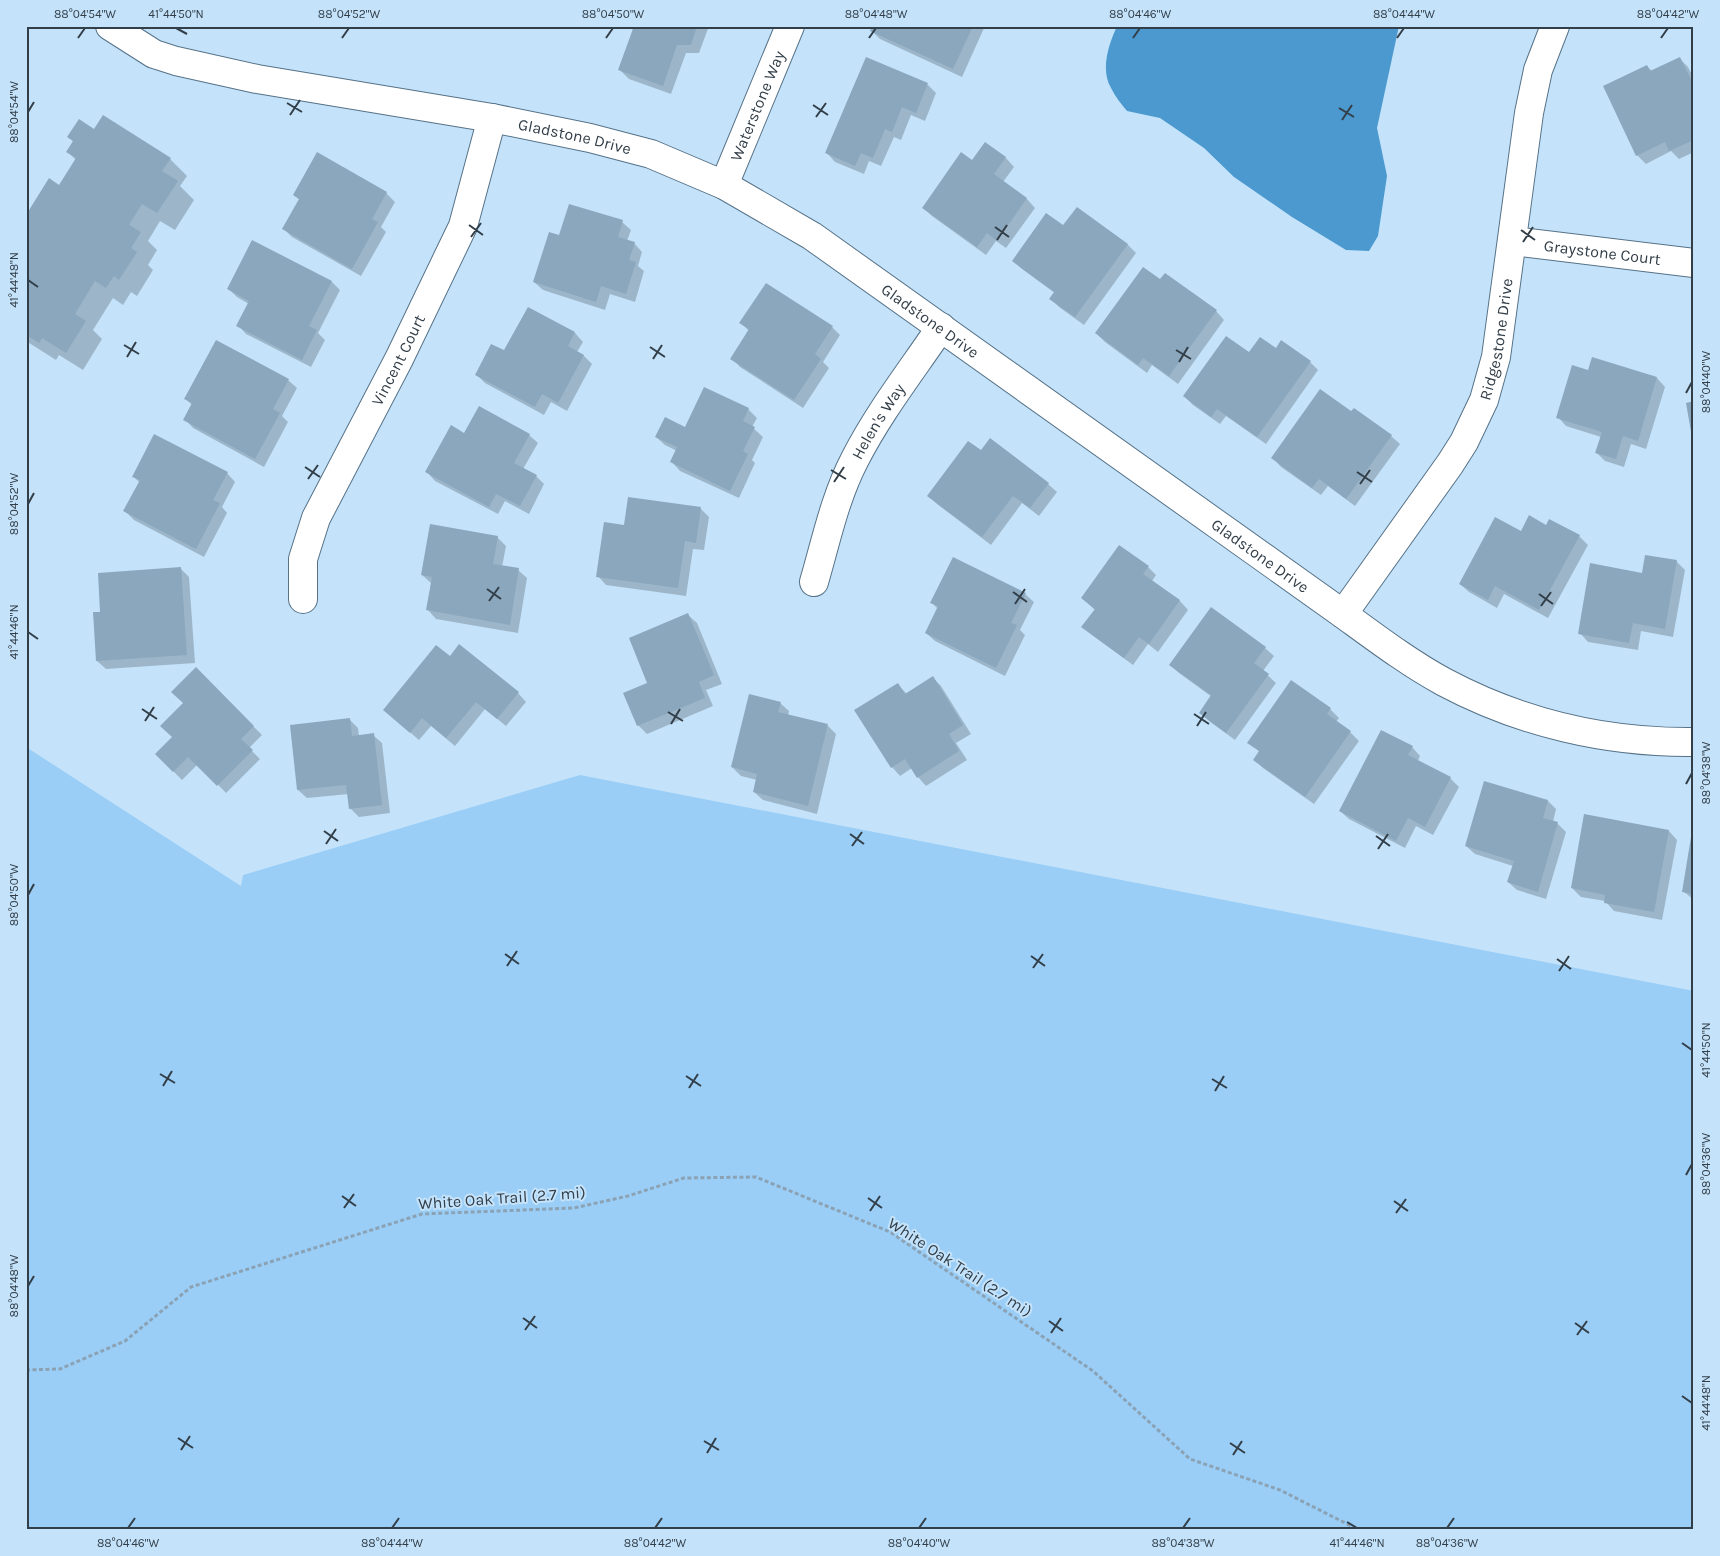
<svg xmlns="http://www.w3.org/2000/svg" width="1720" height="1556" viewBox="0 0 1720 1556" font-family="Karla,sans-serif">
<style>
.green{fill:#9acef6}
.water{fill:#4b99ce}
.shadow{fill:#0003}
.building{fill:#8aa7be}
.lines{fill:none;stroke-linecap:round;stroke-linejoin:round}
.minor-casing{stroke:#567287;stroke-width:30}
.path{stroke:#8ba2b5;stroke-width:3;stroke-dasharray:4 2.5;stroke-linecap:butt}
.minor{stroke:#fff;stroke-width:28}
.ticks{fill:none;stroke:#323e48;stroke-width:2}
.labels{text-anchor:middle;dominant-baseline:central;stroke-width:4;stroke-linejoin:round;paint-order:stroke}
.street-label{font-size:16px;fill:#323e48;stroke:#c4e3fb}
.neatline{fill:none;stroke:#323e48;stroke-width:2}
.ticks-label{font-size:12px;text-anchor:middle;fill:#323e48}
</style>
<rect width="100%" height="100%" fill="#c4e3fb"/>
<polygon class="green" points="26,747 241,886 243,875 580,775 1694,991 1694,1530 26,1530"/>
<path class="water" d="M1117,26H1399L1377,128L1387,176L1378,236L1369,251L1346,250L1292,217L1234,177L1204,148L1160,118L1127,111C1121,104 1115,96 1111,88C1100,69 1109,44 1117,26Z"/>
<g class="shadow">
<polygon points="624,26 709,26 699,53 686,53 671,94 629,79 620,70 634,30"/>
<polygon points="874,26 985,26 962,77 880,39 872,31"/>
<polygon points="867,58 928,85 936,93 925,121 911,115 901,140 894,137 881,166 869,161 864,174 835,162 827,153"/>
<polygon points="1680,59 1688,67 1694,79 1694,152 1679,159 1671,151 1646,164 1637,155 1647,66 1652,71"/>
<polygon points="94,130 170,159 187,176 180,186 194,200 175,230 160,221 148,241 157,250 148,265 153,270 137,296 131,292 123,305 113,298 93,330 102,339 83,370 59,355 56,360 26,341 26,217 60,186 76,160 68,152 74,142 69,137"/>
<polygon points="985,144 1006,158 1014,167 1003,182 1027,199 1035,208 1006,248 996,241 986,255 932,216 923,207 972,162"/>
<polygon points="317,154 386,193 395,202 381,227 386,232 361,276 292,237 284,229 300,200 294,195"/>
<polygon points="1077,208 1128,245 1136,253 1084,325 1059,307 1051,299 1055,293 1022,269 1013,261 1064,227"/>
<polygon points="622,222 631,230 627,241 634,243 642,252 638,266 644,271 635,302 610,294 605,310 543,290 534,282 560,237"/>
<polygon points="1160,281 1216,311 1224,320 1178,384 1152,365 1147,373 1105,342 1096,333"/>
<polygon points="332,282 340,290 318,333 325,340 311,367 246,334 238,325 249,304 237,297 228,288"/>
<polygon points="528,308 575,333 583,342 577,352 584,356 592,364 567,411 551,402 544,415 485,383 476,374 504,352"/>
<polygon points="741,323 832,327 840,335 823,362 829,368 803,408 740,367 732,358 749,331"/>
<polygon points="1276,350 1310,362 1318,370 1266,444 1226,416 1220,424 1193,405 1184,396 1249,354"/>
<polygon points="1589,372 1657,378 1665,387 1646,449 1631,444 1624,467 1605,461 1596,452 1601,437 1566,426 1558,417"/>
<polygon points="288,380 297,388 282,416 288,422 264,467 193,428 185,419 192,405 186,399"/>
<polygon points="748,409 757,418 752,427 763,437 752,460 755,463 739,498 680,471 672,462 677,451 665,445 656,437"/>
<polygon points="1351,413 1391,436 1400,444 1355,506 1328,486 1321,495 1281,467 1273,458"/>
<polygon points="465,434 529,435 538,443 523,469 536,476 544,484 529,514 505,501 498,514 435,481 427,472"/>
<polygon points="981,452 1048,484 1057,492 1039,516 1022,503 991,545 937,504 929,496"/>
<polygon points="227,473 235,482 222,507 227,513 204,557 134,520 125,511 140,483 133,476"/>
<polygon points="701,509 709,517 704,550 693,549 686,596 606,585 598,576 625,526"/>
<polygon points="1550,520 1579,536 1588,545 1548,618 1504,594 1497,608 1469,592 1460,584 1521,533 1546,526"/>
<polygon points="497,537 506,546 502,567 518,570 527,578 518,633 436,619 428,610 431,583 422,575"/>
<polygon points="1676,561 1685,570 1673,637 1641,631 1638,650 1588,642 1580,633 1643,574"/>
<polygon points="1148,567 1156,575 1152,581 1180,601 1188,610 1158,652 1148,644 1133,665 1092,635 1083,627 1095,610 1082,598"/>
<polygon points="181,569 189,577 195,663 106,669 97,661 102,613"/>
<polygon points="1025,594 1034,602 1020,630 1025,635 1005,676 935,641 926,633 938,609 932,603"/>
<polygon points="688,615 697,623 722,684 706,690 713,706 647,734 638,725 625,694 649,683"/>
<polygon points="1265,648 1274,656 1263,671 1276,683 1235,740 1209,721 1201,713 1212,697 1179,673 1170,665"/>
<polygon points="450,657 518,693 526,702 506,726 485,709 455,746 431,726 419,740 384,710"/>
<polygon points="196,669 262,735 249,748 260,759 226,793 198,764 182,780 156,754 173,738"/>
<polygon points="933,678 941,686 971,734 956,743 967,760 926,786 918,777 912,768 900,776 892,767 898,685 907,694"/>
<polygon points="780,703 789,711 788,716 828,726 836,734 817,814 763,800 754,792 757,780 741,776 732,767"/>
<polygon points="1330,709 1339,718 1336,722 1350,732 1359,741 1314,804 1263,768 1254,760 1260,752 1249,742"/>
<polygon points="349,719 358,728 359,736 373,735 382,743 390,813 359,817 350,808 349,794 307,798 298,790"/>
<polygon points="1412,747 1420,756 1418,761 1450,778 1459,787 1433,835 1416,826 1405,848 1349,819 1340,811"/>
<polygon points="1485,782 1548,801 1556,809 1553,822 1557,823 1566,832 1546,899 1517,890 1508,882 1513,866 1475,854 1466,846"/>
<polygon points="1694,826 1694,900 1683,891"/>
<polygon points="1669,831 1677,840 1662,920 1614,911 1605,901 1581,897 1572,888"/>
</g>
<g class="building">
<polygon points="634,26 697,26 691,45 677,45 663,86 618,70"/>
<polygon points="872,26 973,26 953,69 870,31"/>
<polygon points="866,57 928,83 916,113 902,107 892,132 885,129 873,158 861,153 855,166 825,153"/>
<polygon points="1680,57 1694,86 1694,140 1669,151 1665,142 1636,156 1603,86 1647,65 1650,71"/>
<polygon points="103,115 171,158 162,171 178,181 157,213 142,204 129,225 141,232 131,248 137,252 119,280 114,276 106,288 95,281 75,314 86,321 66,353 42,338 39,343 26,335 26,215 49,178 59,185 76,158 66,152 73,141 67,137 79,119 94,129"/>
<polygon points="985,142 1006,157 994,174 1027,198 997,241 987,233 977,247 922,208 961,152 972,160"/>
<polygon points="317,152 387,192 372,219 378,222 352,269 282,229 299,199 293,195"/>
<polygon points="569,204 623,220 618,237 635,242 629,260 636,262 626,294 601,286 596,302 533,282 549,232 559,235"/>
<polygon points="1077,207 1128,244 1075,317 1049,299 1054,292 1012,261 1046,213 1063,225"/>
<polygon points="252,240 332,281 309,326 317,330 302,360 236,326 249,301 227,289"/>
<polygon points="1143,267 1160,279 1165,273 1217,310 1169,376 1143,358 1138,365 1095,333"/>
<polygon points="766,283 833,326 815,354 821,359 794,400 730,359 749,329 739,323"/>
<polygon points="528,307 575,332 568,346 584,355 558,403 542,394 535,407 475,375 491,344 504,350"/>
<polygon points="1226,336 1249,352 1260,337 1276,348 1281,340 1311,361 1257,437 1217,409 1211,417 1183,396"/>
<polygon points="216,340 289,379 273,409 280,413 255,459 183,420 192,403 184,399"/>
<polygon points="1592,357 1657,377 1638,441 1623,436 1616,459 1595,453 1602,432 1556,418 1572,365 1588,370"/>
<polygon points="704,387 749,408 743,421 755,427 743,451 748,454 730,491 670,462 677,447 655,437 665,417 685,427"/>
<polygon points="1320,389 1351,411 1354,408 1392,435 1346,499 1319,479 1312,488 1271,458"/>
<polygon points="1694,401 1694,443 1693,443 1686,403"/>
<polygon points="479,406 530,434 514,463 537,475 520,506 496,494 489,507 425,472 451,425 464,433"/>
<polygon points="154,434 228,472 213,500 220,503 196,549 123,511 140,480 132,477"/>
<polygon points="990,438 1049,483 1030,508 1013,496 982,537 927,496 968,441 981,450"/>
<polygon points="628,497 701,507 696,543 685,541 678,588 596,577 604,522 624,525"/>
<polygon points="1529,515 1546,525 1549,519 1580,535 1539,610 1495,586 1488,600 1459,584 1495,517 1521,531"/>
<polygon points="430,524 498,536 493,564 519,568 510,625 426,610 432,577 421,575"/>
<polygon points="1119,545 1149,566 1143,574 1180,600 1149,644 1139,637 1124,658 1081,627 1095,609 1081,598"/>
<polygon points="1645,555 1677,560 1665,629 1633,623 1629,643 1578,634 1590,563 1642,573"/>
<polygon points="953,557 1026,593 1011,623 1017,625 996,668 925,633 938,606 930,603"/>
<polygon points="181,567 187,655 96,661 93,612 100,612 98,573"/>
<polygon points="1211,607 1266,647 1254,663 1269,674 1226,733 1199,713 1211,695 1169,665"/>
<polygon points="688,613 714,675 699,682 705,698 637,726 623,693 647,683 629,638"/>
<polygon points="459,644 519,692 497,719 476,702 446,738 422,718 410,733 383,710 436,645 450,656"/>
<polygon points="196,667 254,726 241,739 253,750 217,786 188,757 173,772 155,754 172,737 160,726 183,703 171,692"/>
<polygon points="933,676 963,725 949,734 959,751 917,778 905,759 891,768 854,710 898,683 905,694"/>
<polygon points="1291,680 1331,708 1327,714 1351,731 1305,797 1253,760 1259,751 1247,743"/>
<polygon points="749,694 781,702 778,712 828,724 808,806 753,792 757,774 731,767"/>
<polygon points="350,718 352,736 374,733 382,805 349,809 346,785 297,790 290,725"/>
<polygon points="1381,730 1413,746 1408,755 1451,777 1425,827 1408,818 1396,841 1339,811"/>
<polygon points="1484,781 1548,800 1543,818 1558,822 1538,892 1507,882 1514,861 1465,846"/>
<polygon points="1584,814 1669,830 1654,912 1604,903 1605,895 1571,888"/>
<polygon points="1693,825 1694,825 1694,894 1682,892"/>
</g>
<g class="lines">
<g class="minor-casing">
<g id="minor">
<path id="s1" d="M110,26L154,54L176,61L257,79L492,118L590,138L651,154L724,185L812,236L1343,614C1376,638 1409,663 1444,682C1521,723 1607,743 1694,742"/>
<path id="s2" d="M724,185L790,26"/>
<path id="s3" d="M1512,241L1694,263"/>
<path id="s4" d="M814,582C826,541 835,497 855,459C879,412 912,370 941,327"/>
<path id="s5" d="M303,599V559L316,518L399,359L463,226L492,118"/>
<path id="s6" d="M1343,614L1450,464L1464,442L1484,400L1496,357L1529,113L1538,70L1555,26"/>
</g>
</g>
<polyline class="path" points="26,1370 60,1369 125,1341 191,1287 422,1214 574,1208 628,1196 684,1178 756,1177 890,1232 1093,1371 1190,1459 1280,1490 1359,1530"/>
<use href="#minor" class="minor"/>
</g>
<path class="ticks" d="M176,28L187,34M78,38L85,28M342,38L349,28M606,38L613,28M869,38L876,28M1133,38L1140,28M1397,38L1404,28M1661,38L1668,28M287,103L302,112M813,105L828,115M1339,108L1354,117M28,112L34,102M290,115L300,100M816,117L826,103M1342,120L1352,105M469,225L483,235M995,227L1009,237M1521,230L1535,240M471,237L481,223M997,240L1007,225M1523,242L1533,227M28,280L38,287M124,345L139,354M650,347L665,357M1176,350L1191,359M127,357L136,342M653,359L662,345M1179,362L1188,347M1686,393L1692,382M305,467L320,477M831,470L846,479M1357,472L1372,482M308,479L318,465M834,482L844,467M1360,484L1370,470M28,504L34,493M487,589L501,599M1013,592L1027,602M1539,594L1553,604M489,601L499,587M1015,604L1025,589M1541,606L1551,592M28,632L38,639M142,709L157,719M668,712L683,721M1194,714L1209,724M145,721L154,707M671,724L680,709M1197,726L1206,712M1686,784L1692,773M324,831L338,841M850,834L864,844M1376,836L1390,846M326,844L336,829M852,846L862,832M1378,849L1388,834M28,895L34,884M505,954L519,964M1031,956L1045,966M1557,959L1571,969M507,966L517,951M1033,968L1043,954M1559,971L1569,956M1682,1043L1692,1050M160,1074L175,1083M686,1076L701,1086M1212,1079L1227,1088M163,1086L172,1071M689,1088L698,1074M1215,1091L1224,1076M1686,1175L1692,1164M342,1196L356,1206M868,1198L882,1208M1394,1201L1408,1211M344,1208L354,1194M870,1211L880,1196M1396,1213L1406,1199M28,1286L34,1276M523,1318L537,1328M1049,1321L1063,1331M1575,1323L1589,1333M525,1330L535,1316M1051,1333L1061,1318M1577,1335L1587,1321M1682,1396L1692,1403M178,1438L193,1448M704,1441L719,1450M1230,1443L1245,1453M181,1450L190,1436M707,1453L716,1438M1233,1455L1242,1441M1347,1522L1357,1528M128,1528L135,1518M392,1528L399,1518M655,1528L662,1518M919,1528L926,1518M1183,1528L1190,1518M1447,1528L1454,1518"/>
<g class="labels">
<g class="street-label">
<text stroke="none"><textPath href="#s2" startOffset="86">Waterstone Way</textPath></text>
<text stroke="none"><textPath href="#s1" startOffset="481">Gladstone Drive</textPath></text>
<text stroke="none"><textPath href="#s3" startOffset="91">Graystone Court</textPath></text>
<text stroke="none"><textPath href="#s1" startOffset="886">Gladstone Drive</textPath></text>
<text stroke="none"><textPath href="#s6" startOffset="319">Ridgestone Drive</textPath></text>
<text stroke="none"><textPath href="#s5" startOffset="261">Vincent Court</textPath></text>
<text stroke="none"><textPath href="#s4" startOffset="174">Helen's Way</textPath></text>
<text stroke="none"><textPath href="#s1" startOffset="1291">Gladstone Drive</textPath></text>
<text transform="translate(502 1198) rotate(-4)">White Oak Trail (2.7 mi)</text>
<text transform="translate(960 1267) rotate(33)">White Oak Trail (2.7 mi)</text>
</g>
</g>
<rect width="1720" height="1556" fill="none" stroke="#c4e3fb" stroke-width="55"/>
<rect x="28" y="28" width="1664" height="1500" class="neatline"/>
<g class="ticks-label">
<text x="85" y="18">88°04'54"W</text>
<text x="176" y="18">41°44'50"N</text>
<text x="349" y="18">88°04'52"W</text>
<text x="613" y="18">88°04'50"W</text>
<text x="876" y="18">88°04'48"W</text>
<text x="1140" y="18">88°04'46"W</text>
<text x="1404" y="18">88°04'44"W</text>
<text x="1668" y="18">88°04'42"W</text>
<text transform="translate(14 112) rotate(-90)" y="4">88°04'54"W</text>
<text transform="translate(14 280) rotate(-90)" y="4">41°44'48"N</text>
<text transform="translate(1706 382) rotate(-90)" y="4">88°04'40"W</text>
<text transform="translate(14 504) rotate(-90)" y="4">88°04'52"W</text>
<text transform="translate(14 632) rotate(-90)" y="4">41°44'46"N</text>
<text transform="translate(1706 773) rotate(-90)" y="4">88°04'38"W</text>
<text transform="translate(14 895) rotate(-90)" y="4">88°04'50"W</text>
<text transform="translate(1706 1050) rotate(-90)" y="4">41°44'50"N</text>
<text transform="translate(1706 1164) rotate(-90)" y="4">88°04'36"W</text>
<text transform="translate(14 1286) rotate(-90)" y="4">88°04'48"W</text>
<text transform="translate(1706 1403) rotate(-90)" y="4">41°44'48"N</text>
<text x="128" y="1547">88°04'46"W</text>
<text x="392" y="1547">88°04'44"W</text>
<text x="655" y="1547">88°04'42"W</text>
<text x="919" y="1547">88°04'40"W</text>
<text x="1183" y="1547">88°04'38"W</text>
<text x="1357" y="1547">41°44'46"N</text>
<text x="1447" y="1547">88°04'36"W</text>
</g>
</svg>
